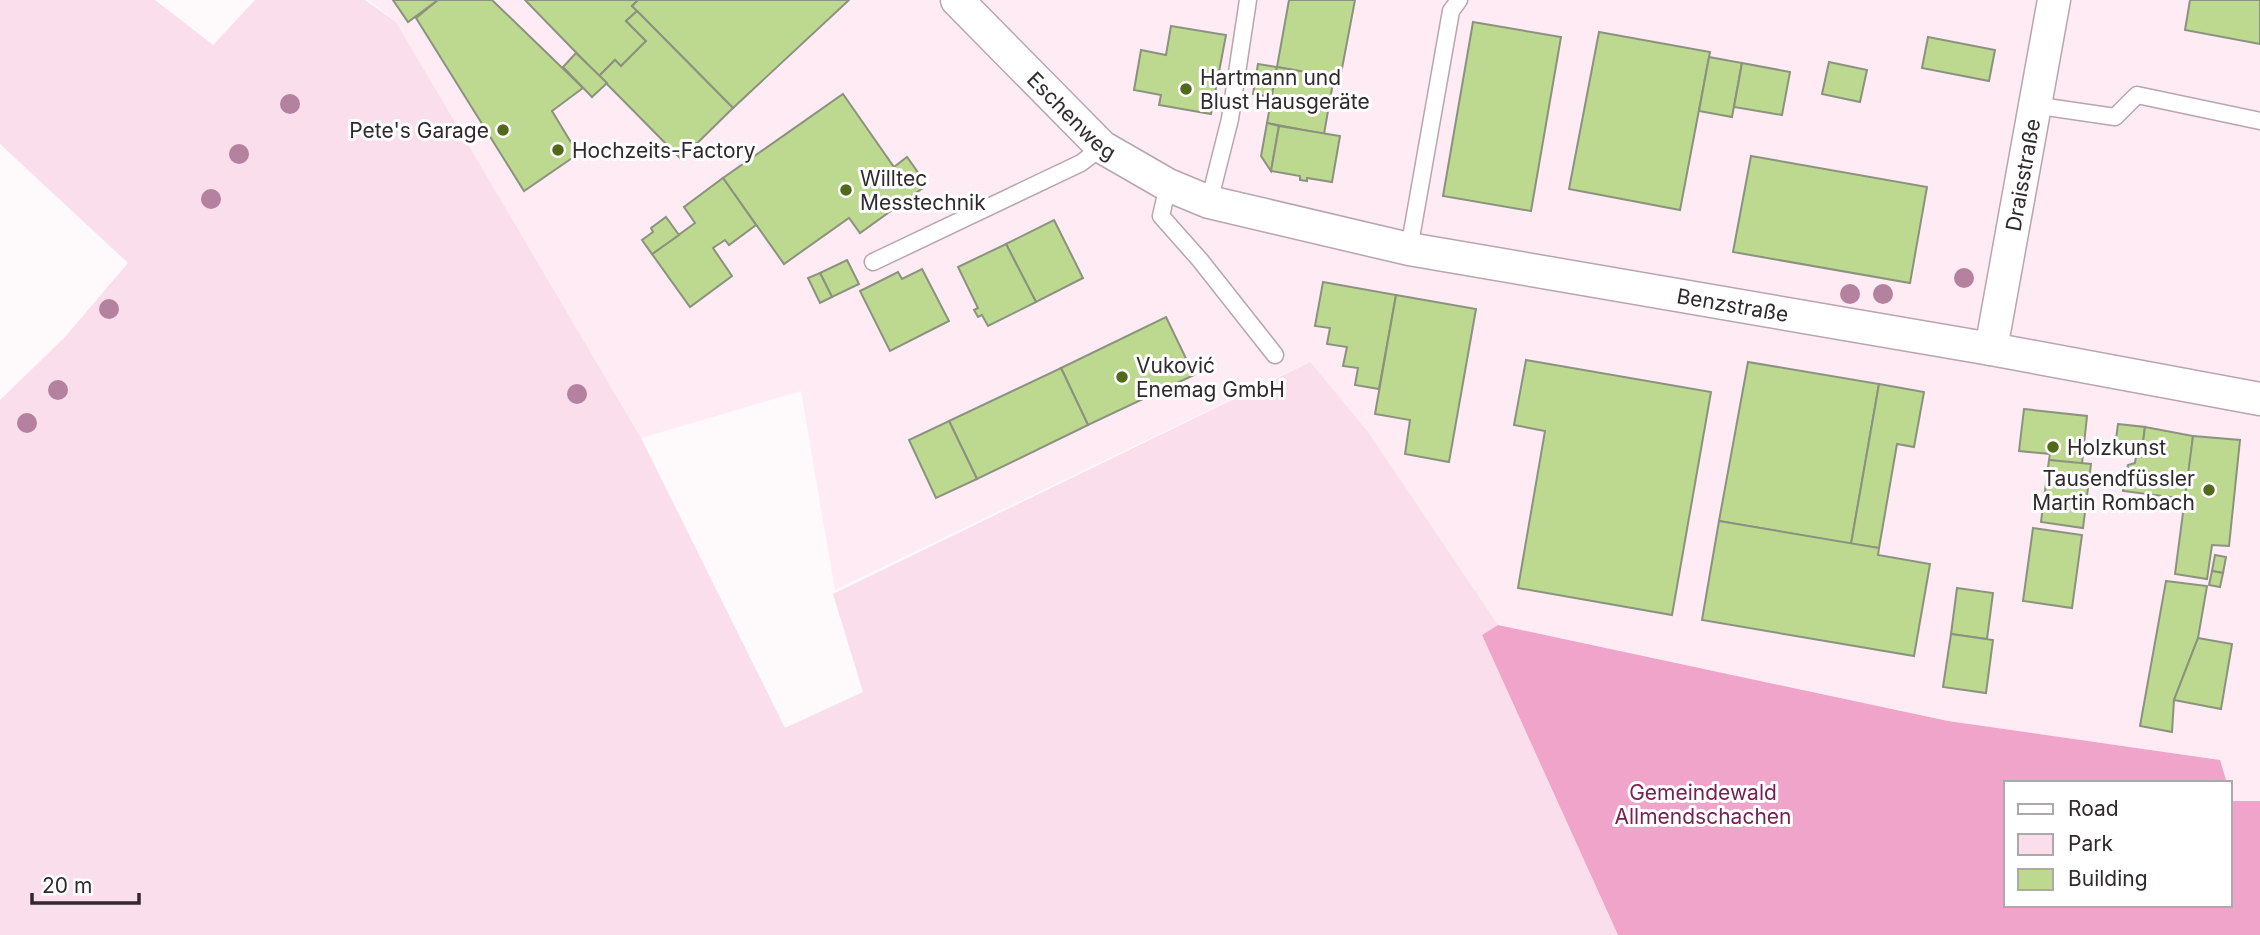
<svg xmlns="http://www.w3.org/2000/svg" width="2260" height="935" viewBox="0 0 2260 935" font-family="Inter,sans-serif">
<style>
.built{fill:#feebf4}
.green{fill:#fbdeeb}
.forest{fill:#f1a4c9}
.building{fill:#bdd98f;stroke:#8b927f;stroke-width:2}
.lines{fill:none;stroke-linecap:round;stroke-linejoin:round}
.lane-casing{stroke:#baa4ad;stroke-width:19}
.street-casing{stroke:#baa4ad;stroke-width:35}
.lane{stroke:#fff;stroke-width:16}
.street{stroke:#fff;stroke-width:32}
.tree{fill:#b4829f}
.poi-dot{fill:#51691a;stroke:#fff;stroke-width:2.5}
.labels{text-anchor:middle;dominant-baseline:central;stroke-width:6;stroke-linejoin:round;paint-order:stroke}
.poi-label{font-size:21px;fill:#31292d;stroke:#fff;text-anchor:start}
.street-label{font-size:21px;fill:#31292d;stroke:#fff}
.park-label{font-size:21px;fill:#782053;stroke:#fff}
</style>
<rect width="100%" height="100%" fill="#fef9fb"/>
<polygon class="built" points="369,0 2260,0 2260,801 2232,801 2230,783 2227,783 2220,760 1948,721 1498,625 1369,433 1309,362 835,590 801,391 641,438 396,22"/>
<polygon class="green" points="0,0 155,0 213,45 255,0 365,0 396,22 641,438 785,728 863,692 833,594 1310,362 1369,433 1498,625 1482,635 1618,935 0,935 0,400 65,337 128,263 0,144"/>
<polygon class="forest" points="1498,625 1948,721 2220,760 2227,783 2006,783 2006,905 2230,905 2230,796 2232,801 2260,801 2260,935 1618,935 1482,635"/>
<g class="building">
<polygon points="393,0 438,0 408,22"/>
<polygon points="438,0 492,0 583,88 552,111 578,154 524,191 416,18"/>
<polygon points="525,0 638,0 632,6 637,11 626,21 646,41 621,66 615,60 599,76"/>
<polygon points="638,0 849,0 733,108 632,6"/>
<polygon points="1289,0 1355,0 1340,79 1277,67"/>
<polygon points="2190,0 2260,0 2260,44 2185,30"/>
<polygon points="637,11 733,108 681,159 599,76 615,60 621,66 646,41 626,21"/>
<polygon points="1473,22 1561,37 1531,211 1443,196"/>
<polygon points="1171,26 1226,35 1211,114 1159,105 1161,95 1134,90 1141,50 1166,55"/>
<polygon points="1599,32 1710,52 1680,210 1569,189"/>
<polygon points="1928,37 1995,50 1989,81 1922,68"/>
<polygon points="576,53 607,83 592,97 563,67"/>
<polygon points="1709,57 1742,63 1732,117 1699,111"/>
<polygon points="1829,62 1867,70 1860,102 1822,94"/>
<polygon points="1742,63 1790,72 1782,115 1734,107"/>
<polygon points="1258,64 1277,67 1272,97 1253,94"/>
<polygon points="1277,67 1334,77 1324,134 1267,123"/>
<polygon points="843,94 894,167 907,157 927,185 860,233 849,218 784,264 723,178"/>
<polygon points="1267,123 1279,126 1271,171 1261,156"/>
<polygon points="1279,126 1340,136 1332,182 1307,178 1307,181 1300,180 1300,176 1271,171"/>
<polygon points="1751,156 1927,187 1910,283 1733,252"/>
<polygon points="723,178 756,225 729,245 725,240 713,248 732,276 690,307 652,254 695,223 684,207"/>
<polygon points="666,217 679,235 652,254 642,240 653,232 651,228"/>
<polygon points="1054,220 1083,278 1036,302 1006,244"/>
<polygon points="1006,244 1036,302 988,326 982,315 978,317 974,310 978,308 958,267"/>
<polygon points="847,260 859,284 832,297 820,273"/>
<polygon points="922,269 949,321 890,351 860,291 898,272 902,279"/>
<polygon points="820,273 832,297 820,303 808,278"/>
<polygon points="1323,282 1396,295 1379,389 1355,385 1358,368 1343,366 1347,347 1327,344 1330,328 1315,326"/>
<polygon points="1396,295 1476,309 1449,462 1405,454 1410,420 1375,414"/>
<polygon points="1166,317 1194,375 1088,425 1061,368"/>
<polygon points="1526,360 1711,392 1672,615 1518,588 1545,431 1514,425"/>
<polygon points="1748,362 1879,384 1851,544 1719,521"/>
<polygon points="1061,368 1088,425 977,479 949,421"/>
<polygon points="1879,384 1924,392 1914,447 1897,444 1879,548 1851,544"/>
<polygon points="2024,409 2087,416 2082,464 2049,460 2050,454 2019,451"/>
<polygon points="949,421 977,479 936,498 909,440"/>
<polygon points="2118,424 2145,427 2141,457 2114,454"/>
<polygon points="2145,427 2193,436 2186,499 2123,491 2128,465 2135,463 2136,456 2141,457"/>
<polygon points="2193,436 2240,440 2229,546 2212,545 2207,579 2175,574"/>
<polygon points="2049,460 2091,464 2083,528 2041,522"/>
<polygon points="1719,521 1879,548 1878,555 1930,564 1914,656 1702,620"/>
<polygon points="2033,528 2082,535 2072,608 2023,601"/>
<polygon points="2215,555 2226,557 2223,573 2212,571"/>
<polygon points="2212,571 2223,573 2220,587 2209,585"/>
<polygon points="2166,581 2207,586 2198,638 2174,700 2172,732 2140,726"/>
<polygon points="1957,588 1993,593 1987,639 1951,634"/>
<polygon points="1951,634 1993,640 1986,693 1943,687"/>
<polygon points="2198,638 2232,644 2221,709 2174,700"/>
</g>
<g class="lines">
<g class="lane-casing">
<g id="lane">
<polyline points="2033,105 2115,117 2137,95 2260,121"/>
<polyline points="1168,185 1161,216 1200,260 1275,355"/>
<polyline points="1209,202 1230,119 1248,0"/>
<polyline points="1409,249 1451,11 1459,0"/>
<polyline points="873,262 1081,163 1102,147"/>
</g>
</g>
<g class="street-casing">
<g id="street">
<path id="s1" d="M957,0L1102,147L1168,185L1209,202L1409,249L1991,349L2260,399"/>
<path id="s2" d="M1991,349L2054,0"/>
</g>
</g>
<use href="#lane" class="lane"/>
<use href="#street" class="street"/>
</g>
<g class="tree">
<circle cx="290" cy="104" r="10"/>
<circle cx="239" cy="154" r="10"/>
<circle cx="211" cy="199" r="10"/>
<circle cx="1964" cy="278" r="10"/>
<circle cx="1850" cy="294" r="10"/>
<circle cx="1883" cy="294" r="10"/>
<circle cx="109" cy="309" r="10"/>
<circle cx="58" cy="390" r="10"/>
<circle cx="577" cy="394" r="10"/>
<circle cx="27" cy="423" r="10"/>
</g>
<g class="poi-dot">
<circle cx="1186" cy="89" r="7"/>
<circle cx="503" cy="130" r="7"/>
<circle cx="558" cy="150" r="7"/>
<circle cx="846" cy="190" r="7"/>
<circle cx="1122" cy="377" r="7"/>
<circle cx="2053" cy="447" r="7"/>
<circle cx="2209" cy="490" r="7"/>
</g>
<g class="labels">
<g class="poi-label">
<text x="1200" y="77">Hartmann und<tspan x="1200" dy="24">Blust Hausgeräte</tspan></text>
<text x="489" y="130" text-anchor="end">Pete's Garage</text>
<text x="572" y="150">Hochzeits-Factory</text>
<text x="860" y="178">Willtec<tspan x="860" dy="24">Messtechnik</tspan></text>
<text x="1136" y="365">Vuković<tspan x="1136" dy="24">Enemag GmbH</tspan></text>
<text x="2067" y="447">Holzkunst</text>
<text x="2195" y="478" text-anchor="end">Tausendfüssler<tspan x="2195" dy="24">Martin Rombach</tspan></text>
</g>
<g class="street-label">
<text stroke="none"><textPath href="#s1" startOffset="163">Eschenweg</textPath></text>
<text stroke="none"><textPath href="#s2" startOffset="177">Draisstraße</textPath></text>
<text stroke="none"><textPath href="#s1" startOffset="861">Benzstraße</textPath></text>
</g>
<g class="park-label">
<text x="1703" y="792">Gemeindewald<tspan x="1703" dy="24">Allmendschachen</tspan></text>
</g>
</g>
<rect x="2004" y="781" width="228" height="126" fill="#ffffff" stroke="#ada9ab" stroke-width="2"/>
<rect x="2018" y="804" width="35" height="10" fill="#ffffff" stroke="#ada9ab" stroke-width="2"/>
<text x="2068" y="816" font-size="21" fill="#31292d">Road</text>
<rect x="2018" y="834" width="35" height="21" fill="#fbdeeb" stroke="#ada9ab" stroke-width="2"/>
<text x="2068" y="851" font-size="21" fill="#31292d">Park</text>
<rect x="2018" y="869" width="35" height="21" fill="#bdd98f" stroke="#ada9ab" stroke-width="2"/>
<text x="2068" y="886" font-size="21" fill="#31292d">Building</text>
<path d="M32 893v10h107v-10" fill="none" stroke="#31292d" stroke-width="3.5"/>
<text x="42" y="893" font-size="21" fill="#31292d" stroke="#ffffff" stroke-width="5" paint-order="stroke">20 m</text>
</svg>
